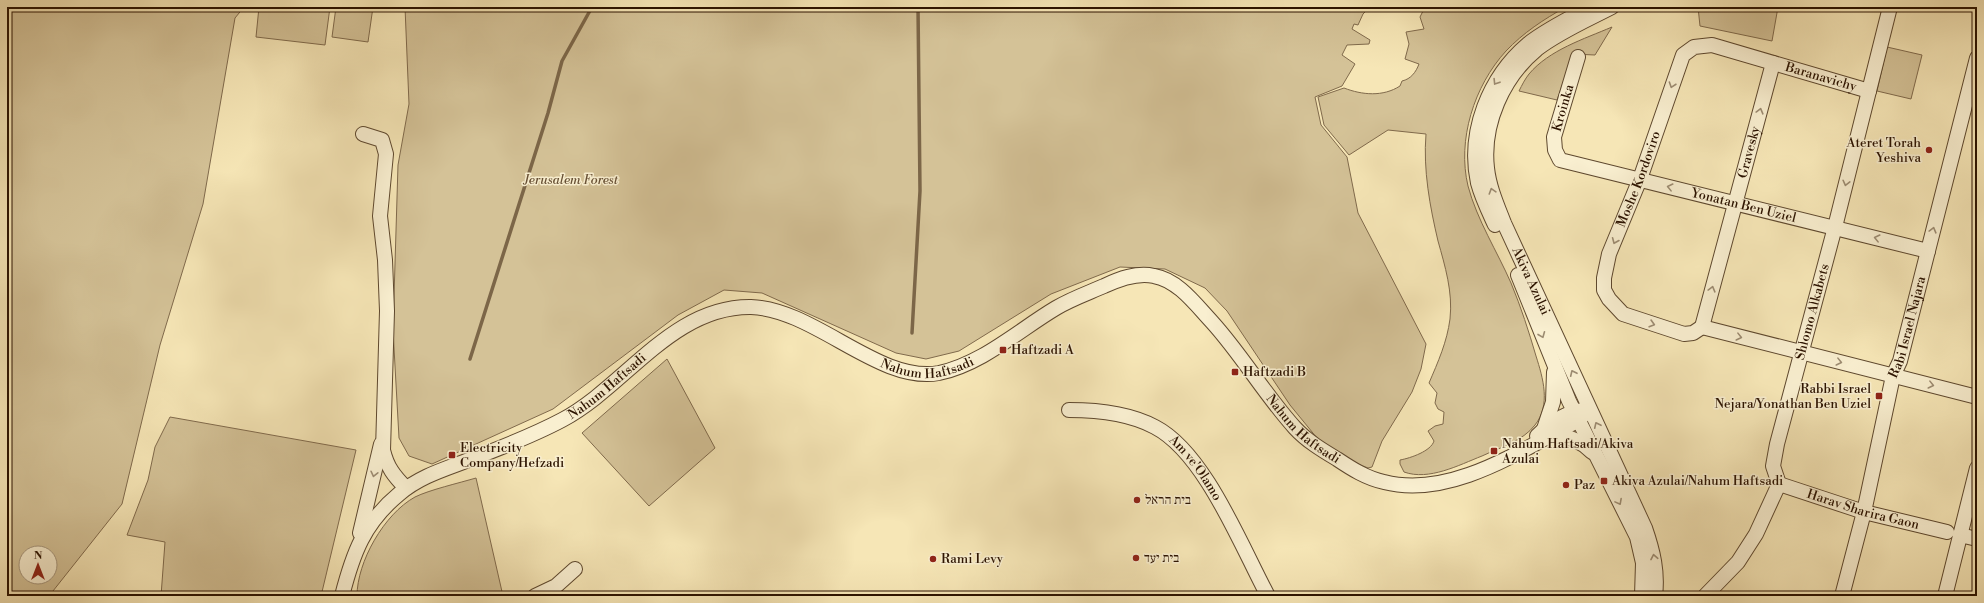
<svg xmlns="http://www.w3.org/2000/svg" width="1984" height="603" viewBox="0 0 1984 603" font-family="'Libre Bodoni','Frank Ruhl Libre',serif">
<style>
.green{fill:#d4c297;stroke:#806a4c;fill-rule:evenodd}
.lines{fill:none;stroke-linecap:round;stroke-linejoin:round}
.stream{stroke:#7c6648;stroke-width:3.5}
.minor-casing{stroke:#5e482e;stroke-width:16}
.minor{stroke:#f9efd0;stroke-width:14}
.oneway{stroke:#9d8c72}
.poi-dot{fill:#8f2418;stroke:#f9efd0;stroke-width:1.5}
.labels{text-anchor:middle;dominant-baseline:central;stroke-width:3;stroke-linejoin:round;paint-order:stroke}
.street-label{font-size:13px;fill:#2c1300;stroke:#f9efd0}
.poi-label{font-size:13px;fill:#2c1300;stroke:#f9efd0;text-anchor:start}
.park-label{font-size:13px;font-style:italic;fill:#675035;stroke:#f9efd0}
</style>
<rect width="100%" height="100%" fill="#f6e6b6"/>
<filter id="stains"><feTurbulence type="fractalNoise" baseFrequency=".005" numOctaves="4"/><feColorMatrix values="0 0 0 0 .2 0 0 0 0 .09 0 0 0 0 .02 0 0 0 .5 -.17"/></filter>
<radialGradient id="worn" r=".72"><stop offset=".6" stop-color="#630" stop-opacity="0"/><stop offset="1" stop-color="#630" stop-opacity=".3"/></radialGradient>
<g class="green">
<path d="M7,7H244L235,18L203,204L160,345L122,504L49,596H7ZM26,553H50V577H26Z"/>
<polygon points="259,7 330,7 325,45 256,37"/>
<polygon points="336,7 373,7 368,42 332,37"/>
<polygon points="405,7 1370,7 1363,14 1358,25 1354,24 1352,29 1370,40 1369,44 1347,45 1342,55 1355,64 1342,86 1315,97 1321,125 1347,157 1358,213 1426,344 1421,369 1412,392 1382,441 1372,467 1368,468 1344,458 1317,438 1290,405 1227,311 1205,288 1165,269 1120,267 1051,294 959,351 926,359 896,353 762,293 724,290 678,315 553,409 432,464 409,456 399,438 393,330 398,165 409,104"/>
<path d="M1425,7H1566C1544,19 1523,33 1506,51C1474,86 1457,140 1468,186C1477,220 1497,251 1511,283C1521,307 1529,332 1536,356C1543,378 1551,405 1535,425C1523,441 1499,448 1482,456C1459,465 1429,481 1404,472L1400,464V460C1411,458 1431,451 1434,441L1428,431L1435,426L1443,424L1444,412L1438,409L1435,403L1437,393L1429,383C1438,362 1447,342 1450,319C1453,292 1445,266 1438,241C1430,207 1423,170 1426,134L1388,130L1349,155L1324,125L1318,97L1344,88C1362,95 1383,97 1400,86L1402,81C1411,79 1416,72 1419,64L1405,59L1409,44L1406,32L1424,29L1420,17Z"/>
<polygon points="1698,7 1778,7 1772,41 1700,26"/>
<path d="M1612,27L1595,55L1573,54L1557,100L1519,91C1522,85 1525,79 1529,74C1549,50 1584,39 1612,27Z"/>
<polygon points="1887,47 1922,55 1911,99 1877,91"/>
<polygon points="667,359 715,448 649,506 582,433"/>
<polygon points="170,417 356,450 321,596 161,596 165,542 127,535 148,480 155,447"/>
<path d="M476,478L503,596H357C357,562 384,514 415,497C429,490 459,483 476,478Z"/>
</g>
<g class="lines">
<g class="stream">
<polyline points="912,333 920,191 918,7"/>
<polyline points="470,359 548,113 562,61 592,7"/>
</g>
<g class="minor-casing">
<g id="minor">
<path id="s1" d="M1612,7C1587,20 1559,32 1537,49C1503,77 1482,124 1487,168C1489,187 1497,205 1504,223L1645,528C1653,551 1658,572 1655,596"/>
<path id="s2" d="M1578,57L1554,137L1555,150L1560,160L1928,251"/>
<path d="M363,134L382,140L386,154L380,216L385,260L387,311L383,450C387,467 394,476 406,488"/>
<path d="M1495,225C1489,212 1482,198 1478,183C1467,132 1489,77 1528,44C1547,29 1570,18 1591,7"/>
<polyline points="1518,275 1569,401 1637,537 1643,563 1642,596"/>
<path id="s3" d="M1702,327L1693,333L1684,334L1623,314L1609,299L1604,290V278L1609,254L1640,179L1683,55L1694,47L1712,45L1869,91"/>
<polyline points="1702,327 1977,397"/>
<path id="s4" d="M1702,327L1773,63"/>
<path id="s5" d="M1069,410C1098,410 1129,413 1155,427C1205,453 1241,546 1268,596"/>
<polyline points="1544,429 1553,402 1554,372"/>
<path d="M1537,436C1550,423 1565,412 1584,410"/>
<path d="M1550,436C1567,434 1580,440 1592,452"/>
<path id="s6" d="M1779,484L1773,466L1777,444L1835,227L1890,7"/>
<path id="s7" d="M1779,484L1864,512L1947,532"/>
<polyline points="360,533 381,444"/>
<polyline points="1960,535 1977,539"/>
<path id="s8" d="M342,596C353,553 364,523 399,494C419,477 442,470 466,461C498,449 532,436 562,420C626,386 672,306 751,307C815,309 879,384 939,373C982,364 1019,330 1056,308C1071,299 1088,293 1104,286C1119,279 1137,272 1154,276C1178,280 1196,305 1212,322C1242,355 1265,395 1295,428C1307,441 1322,450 1337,459C1352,469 1366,478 1384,482C1451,499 1521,450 1579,420L1589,409"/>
<polyline points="535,596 556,586 575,569"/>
<polyline points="1705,596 1738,562 1756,534 1779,484"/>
<path id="s9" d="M1842,596L1864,512L1893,376L1900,361L1977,58"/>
<polyline points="1945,596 1977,468"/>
</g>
</g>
<use href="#minor" class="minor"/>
</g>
<defs><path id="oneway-chevron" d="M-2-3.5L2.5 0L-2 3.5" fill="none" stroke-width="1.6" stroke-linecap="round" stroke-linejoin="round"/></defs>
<g class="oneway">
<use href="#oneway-chevron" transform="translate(1496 82) rotate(122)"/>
<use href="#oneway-chevron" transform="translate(1672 85) rotate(109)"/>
<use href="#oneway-chevron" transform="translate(1760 111) rotate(-75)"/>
<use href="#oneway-chevron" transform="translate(1846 183) rotate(104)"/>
<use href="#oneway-chevron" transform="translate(1670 187) rotate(-166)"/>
<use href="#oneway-chevron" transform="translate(1492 191) rotate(-107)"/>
<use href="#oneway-chevron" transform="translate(1933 230) rotate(-75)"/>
<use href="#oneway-chevron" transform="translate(1877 238) rotate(-166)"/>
<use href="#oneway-chevron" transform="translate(1615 241) rotate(113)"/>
<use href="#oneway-chevron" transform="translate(1712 289) rotate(-75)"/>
<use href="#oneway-chevron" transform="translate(1652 324) rotate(16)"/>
<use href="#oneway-chevron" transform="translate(1542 335) rotate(68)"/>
<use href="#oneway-chevron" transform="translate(1739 337) rotate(14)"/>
<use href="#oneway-chevron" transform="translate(1839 362) rotate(14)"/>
<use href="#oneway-chevron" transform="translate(1573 373) rotate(-115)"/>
<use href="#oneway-chevron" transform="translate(1931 385) rotate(14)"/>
<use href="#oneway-chevron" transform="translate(1597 425) rotate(-115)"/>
<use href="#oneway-chevron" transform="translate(374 474) rotate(103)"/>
<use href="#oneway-chevron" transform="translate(1619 502) rotate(62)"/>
<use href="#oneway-chevron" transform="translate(1654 557) rotate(-101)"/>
</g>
<g class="poi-dot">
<circle cx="1929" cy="150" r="4"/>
<rect x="999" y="346" width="8" height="8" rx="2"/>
<rect x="1231" y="368" width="8" height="8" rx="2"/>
<rect x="1875" y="392" width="8" height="8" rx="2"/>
<rect x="1490" y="447" width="8" height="8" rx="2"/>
<rect x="448" y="451" width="8" height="8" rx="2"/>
<rect x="1600" y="477" width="8" height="8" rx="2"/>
<circle cx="1566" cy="485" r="4"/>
<circle cx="1137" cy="500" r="4"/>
<circle cx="1136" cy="558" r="4"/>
<circle cx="933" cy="559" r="4"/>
</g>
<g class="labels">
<g class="street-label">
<text stroke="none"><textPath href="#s3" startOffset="509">Baranavichy</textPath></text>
<text transform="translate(1563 108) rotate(-74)">Kroinka</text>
<text stroke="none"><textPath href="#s4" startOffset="181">Gravesky</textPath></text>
<text stroke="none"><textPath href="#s3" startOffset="232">Moshe Kordoviro</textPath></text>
<text stroke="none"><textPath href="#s2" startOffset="297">Yonatan Ben Uziel</textPath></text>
<text stroke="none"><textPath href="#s1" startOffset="342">Akiva Azulai</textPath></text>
<text stroke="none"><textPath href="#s6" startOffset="178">Shlomo Alkabets</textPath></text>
<text stroke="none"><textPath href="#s9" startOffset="277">Rabi Israel Najara</textPath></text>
<text stroke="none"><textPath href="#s8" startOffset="714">Nahum Haftsadi</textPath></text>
<text stroke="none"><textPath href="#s8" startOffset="355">Nahum Haftsadi</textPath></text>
<text stroke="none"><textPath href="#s8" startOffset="1182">Nahum Haftsadi</textPath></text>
<text stroke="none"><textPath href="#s5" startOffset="147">Am ve'Olamo</textPath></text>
<text stroke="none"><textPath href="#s7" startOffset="88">Harav Sharira Gaon</textPath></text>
</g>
<g class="poi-label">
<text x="1921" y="143" text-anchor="end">Ateret Torah<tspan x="1921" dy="15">Yeshiva</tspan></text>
<text x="1011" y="350">Haftzadi A</text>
<text x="1243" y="372">Haftzadi B</text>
<text x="1871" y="389" text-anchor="end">Rabbi Israel<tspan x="1871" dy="15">Nejara/Yonathan Ben Uziel</tspan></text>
<text x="1502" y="444">Nahum Haftsadi/Akiva<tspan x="1502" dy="15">Azulai</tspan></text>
<text x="460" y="448">Electricity<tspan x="460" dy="15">Company/Hefzadi</tspan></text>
<text x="1612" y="481">Akiva Azulai/Nahum Haftsadi</text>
<text x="1574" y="485">Paz</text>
<text x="1145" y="500">בית הראל</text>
<text x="1144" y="558">בית יעד</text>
<text x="941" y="559">Rami Levy</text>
</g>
<g class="park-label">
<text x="571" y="180">Jerusalem Forest</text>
</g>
</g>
<rect width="1984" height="603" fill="none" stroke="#f6e6b6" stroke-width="24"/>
<rect x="8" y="8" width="1968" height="587" fill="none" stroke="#2c1300" stroke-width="2"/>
<rect x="12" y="12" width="1960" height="579" fill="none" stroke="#2c1300"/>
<g transform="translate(38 565)"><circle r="19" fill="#f9efd0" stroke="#a7977d"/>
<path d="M0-3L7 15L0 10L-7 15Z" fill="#8f2418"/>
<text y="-6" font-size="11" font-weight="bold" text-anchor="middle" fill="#2c1300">N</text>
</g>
<rect width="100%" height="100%" filter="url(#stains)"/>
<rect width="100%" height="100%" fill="url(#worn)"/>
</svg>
